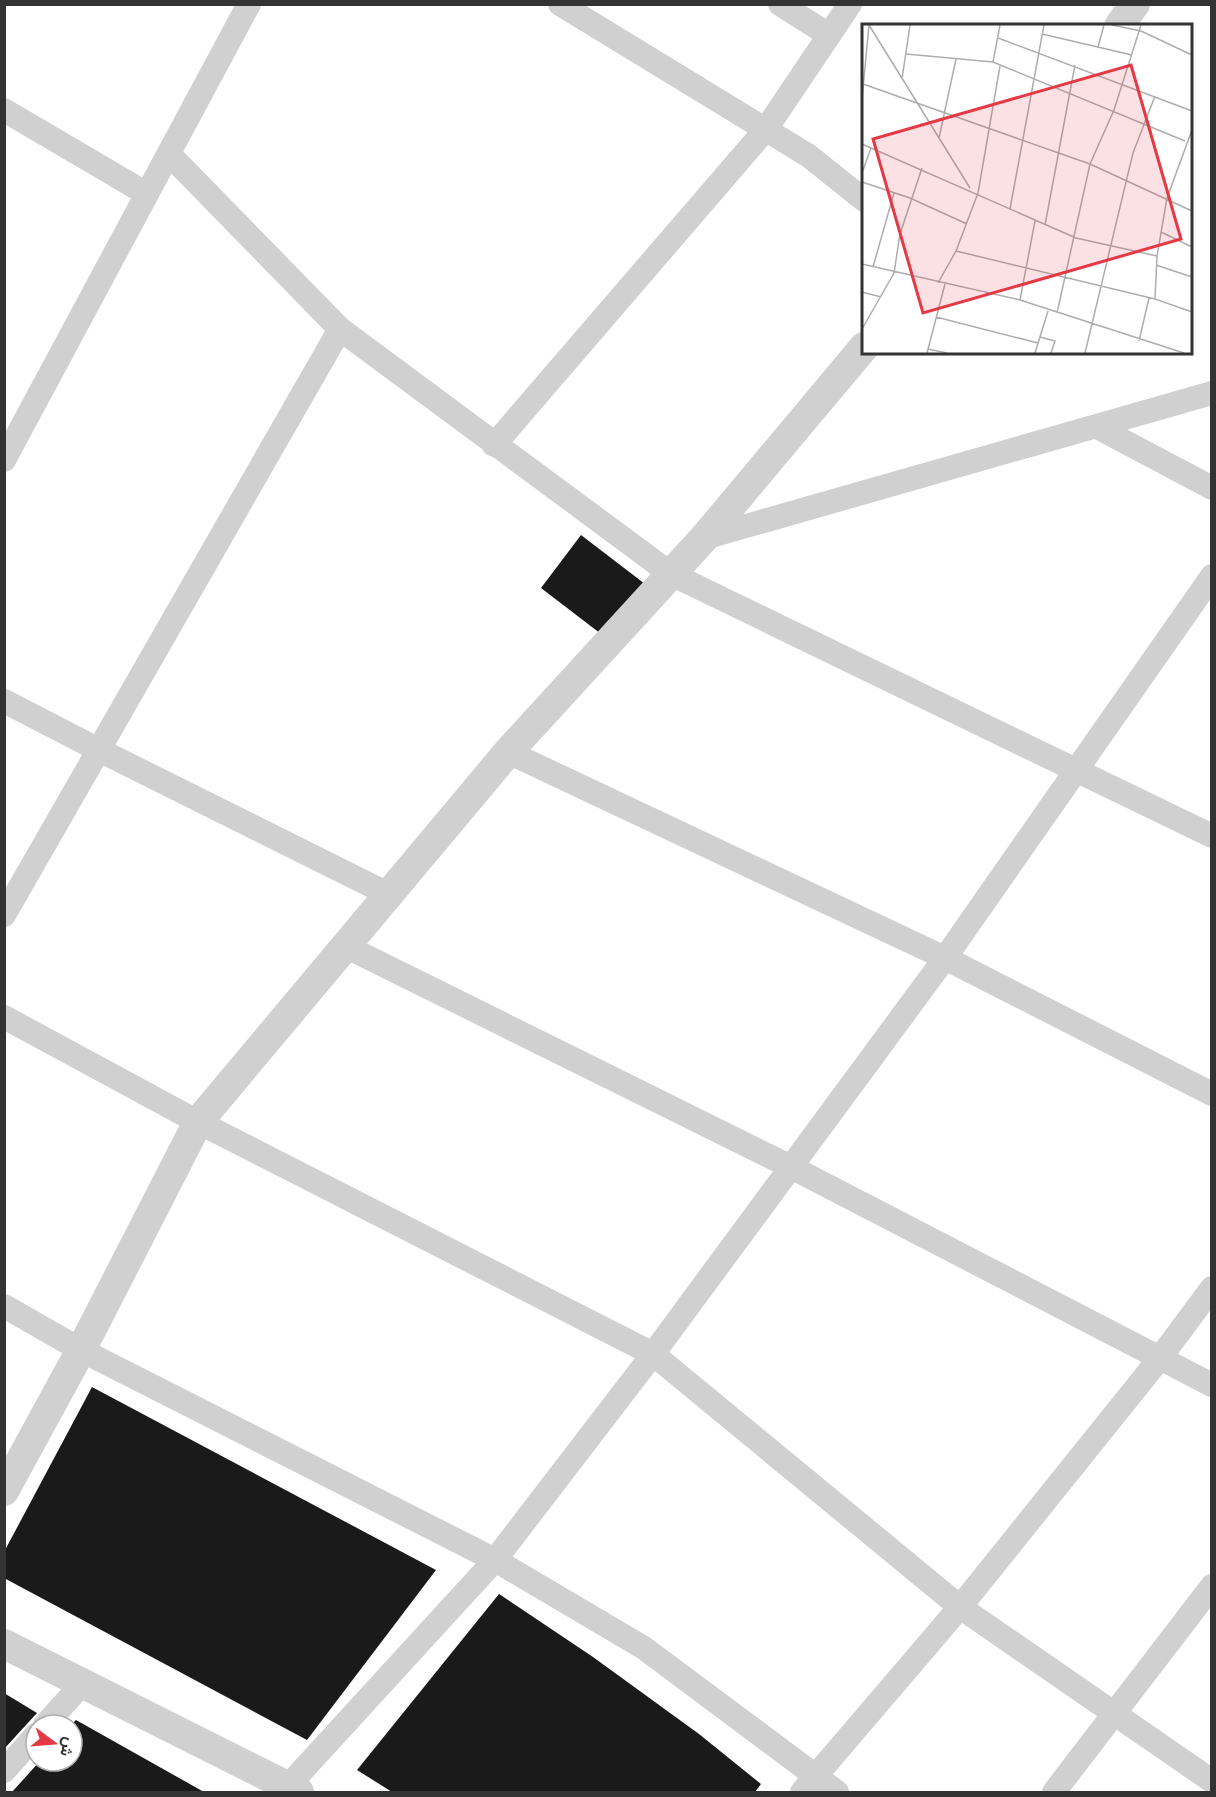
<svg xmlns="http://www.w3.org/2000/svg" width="1216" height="1797" viewBox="0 0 1216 1797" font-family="'Fira Sans Condensed',Vazirmatn,sans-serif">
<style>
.building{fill:#1a1a1a}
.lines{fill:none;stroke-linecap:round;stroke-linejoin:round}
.minor{stroke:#d0d0d0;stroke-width:24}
.tertiary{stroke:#d0d0d0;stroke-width:30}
.inset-road{fill:none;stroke:#adadad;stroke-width:1.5}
.view{fill:#e63946;fill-opacity:0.15;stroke:#e63946;stroke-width:3}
.inset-edge{fill:none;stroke:#333;stroke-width:3}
</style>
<rect width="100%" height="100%" fill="#fff"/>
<g class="building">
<polygon points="581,535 645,584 605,637 541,588"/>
<polygon points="92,1387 436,1570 307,1740 4,1578 4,1552"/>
<polygon points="499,1594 593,1657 699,1734 761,1784 755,1792 392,1792 357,1770"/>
<polygon points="4,1693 37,1713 4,1749"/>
<polygon points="76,1720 204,1792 12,1792 40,1761 72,1761 72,1724"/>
</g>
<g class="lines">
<g class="minor">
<polyline points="560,4 809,156 864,200"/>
<polyline points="780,4 829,35"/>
<polyline points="4,110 147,194"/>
<polyline points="169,154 340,329 671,574 1212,836"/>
<polyline points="1097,427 1212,488"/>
<polyline points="494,445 766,129 850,4"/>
<polyline points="4,460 249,4"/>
<polyline points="704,538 1212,393"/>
<polyline points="4,701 99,750 388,894"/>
<polyline points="508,752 945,958 1212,1094"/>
<polyline points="4,915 340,329"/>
<polyline points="345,946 791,1167 1212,1385"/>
<polyline points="4,1017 198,1122 653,1354 960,1607 1212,1781"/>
<polyline points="4,1306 81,1350 495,1560 644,1648 837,1792"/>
<polyline points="45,1725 83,1683"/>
<polyline points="4,1771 36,1735"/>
<polyline points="288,1786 495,1560 653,1354 945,958 1212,576"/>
<polyline points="802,1792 960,1607 1160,1358 1212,1288"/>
<polyline points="1054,1792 1212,1586"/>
</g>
<g class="tertiary">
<polyline points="1119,26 1135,4"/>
<polyline points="4,1491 81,1350 198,1122 508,752 704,538 864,347"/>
<polyline points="4,1644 299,1792"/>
</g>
</g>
<g transform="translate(862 24)">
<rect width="330" height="330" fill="#fff"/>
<path class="inset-road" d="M7,1L108,164M250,1L279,7L330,31M180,10L270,31M136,14L330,87M236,23L242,1M44,30L131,38L323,117M131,38L138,1M40,55L48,1M1,60L228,140L330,187M0,75L7,1M330,106L305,174L295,232L293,275L330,288M77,114L94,35M0,120L214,214L295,232M0,149L9,124M0,158L48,174L105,200M148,185L182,1M183,201L213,41M299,208L330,223M94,227L293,275M0,240L158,276L322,329M294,241L330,253M11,243L32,169M76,259L94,227L116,169L138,42M0,268L19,273M158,276L173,197M195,289L228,140L252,86L279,1M74,293L176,319M0,305L32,249L38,210L60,144M178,313L193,317L189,329M277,317L287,274M66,325L85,329M65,329L83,260M173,329L186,287M223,329L271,129L293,72"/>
<path class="view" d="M269,41L319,215L61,289L11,115Z"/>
<rect width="330" height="330" class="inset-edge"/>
</g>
<rect width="1216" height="1797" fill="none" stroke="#333333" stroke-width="12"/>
<g transform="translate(54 1743) rotate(106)"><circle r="28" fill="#ffffff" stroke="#adadad" stroke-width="1.5"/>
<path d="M0-4.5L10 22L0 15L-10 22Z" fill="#e63946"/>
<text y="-9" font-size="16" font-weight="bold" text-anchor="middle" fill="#333333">ش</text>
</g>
</svg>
